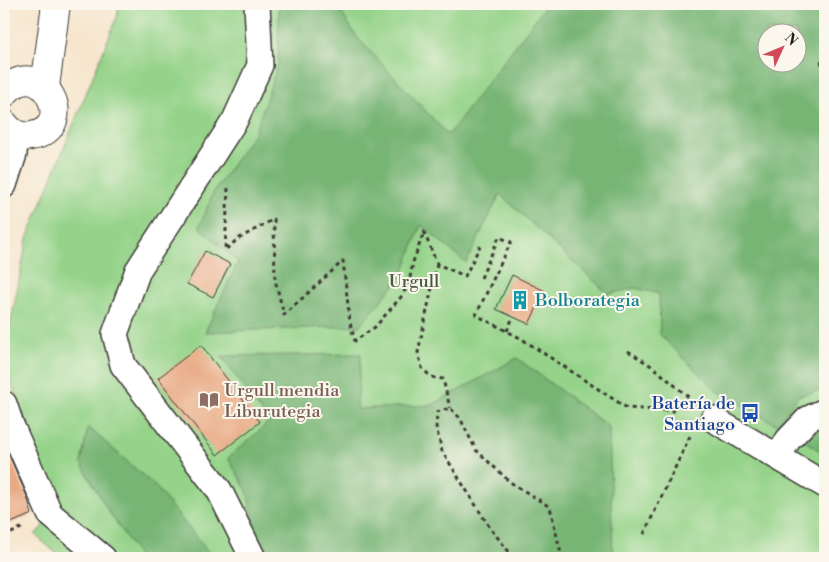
<svg xmlns="http://www.w3.org/2000/svg" width="829" height="562" viewBox="0 0 829 562" font-family="'Libre Bodoni',serif">
<style>
.green{fill:#94d389;stroke:#587852;fill-rule:evenodd}
.forest{fill:#77b575;stroke:#4a6848;fill-rule:evenodd}
.building{fill:#e8a983}
.lines{fill:none;stroke-linecap:round;stroke-linejoin:round}
.pedestrian-casing{stroke:#3d3a36;stroke-width:28}
.minor-casing{stroke:#3d3a36;stroke-width:30}
.path{stroke:#3d3a36;stroke-width:3;stroke-dasharray:4 4;stroke-linecap:butt}
.pedestrian{stroke:#fff;stroke-width:25}
.minor{stroke:#fff;stroke-width:28}
.labels{text-anchor:middle;dominant-baseline:central;stroke-width:4;stroke-linejoin:round;paint-order:stroke}
.park-label{font-size:18px;fill:#465c42;stroke:#fbf7ec}
.culture-label{font-size:18px;fill:#0d838f;stroke:#fbf7ec;text-anchor:start}
.education-label{font-size:18px;fill:#785e54;stroke:#fbf7ec;text-anchor:start}
.transit-label{font-size:18px;fill:#164399;stroke:#fbf7ec;text-anchor:end}
</style>
<rect width="100%" height="100%" fill="#fbf7ec"/>
<filter id="ink" filterUnits="userSpaceOnUse"><feTurbulence type="fractalNoise" baseFrequency=".02" numOctaves="2"/><feDisplacementMap in="SourceGraphic" scale="10" xChannelSelector="R" yChannelSelector="G"/><feConvolveMatrix kernelMatrix="1 2 1 2 8 2 1 2 1" color-interpolation-filters="sRGB"/></filter>
<filter id="wash" filterUnits="userSpaceOnUse"><feTurbulence type="fractalNoise" baseFrequency=".0096" numOctaves="4" result="noise"/><feDisplacementMap in="SourceGraphic" scale="20" xChannelSelector="R" yChannelSelector="G"/><feGaussianBlur stdDeviation="1.12" result="paint"/><feColorMatrix in="noise" values="0 0 0 0 0 0 0 0 0 0 0 0 0 0 0 0 0 1.4 0 .05"/><feComposite in="paint" operator="in"/></filter>
<g filter="url(#wash)">
<rect width="100%" height="100%" fill="#f6e5cc"/>
<path class="green" d="M119,4H825V558H62L35,535L55,512L32,451L4,358L27,239L117,17ZM766,32H796V62H766Z"/>
<g class="forest">
<path d="M279,4H336L357,37L448,135L547,4H825V389L798,396L777,425L717,391L660,335L659,294L635,288L608,294L500,194L466,263L421,225L402,276L360,326L205,332L238,262L199,227L214,191L255,132L278,64ZM766,32H796V62H766Z"/>
<polygon points="361,354 357,409 432,405 517,358 609,427 613,558 263,558 247,491 228,458 269,422 221,356"/>
<polygon points="825,424 825,454 806,442"/>
<polygon points="88,427 155,486 213,558 140,558 107,509 81,463"/>
</g>
<g id="blocks">
<g class="building">
<polygon points="205,251 230,264 213,297 187,284"/>
<polygon points="512,275 545,291 529,324 496,309"/>
<polygon points="201,345 260,422 217,455 158,378"/>
<polygon points="4,444 26,494 32,514 4,526"/>
</g>
</g>
</g>
<g filter="url(#ink)">
<use href="#blocks" fill-opacity="0" stroke="#3d3a36" stroke-width="1"/>
<g class="lines">
<g class="pedestrian-casing">
<g id="pedestrian">
<polyline points="4,185 14,154 15,135"/>
<polyline points="4,404 11,425 50,514 103,558"/>
<polyline points="713,419 825,485"/>
<polyline points="778,457 788,440 808,419 825,411"/>
<polyline points="253,558 219,490 123,365 115,334 138,270 235,120 260,65 257,4"/>
</g>
</g>
<g class="minor-casing">
<g id="minor">
<polyline points="45,87 56,4"/>
<path d="M4,93C41,50 81,129 31,136C20,138 11,133 4,124"/>
</g>
</g>
<g class="path">
<polyline points="4,24 11,4"/>
<polyline points="820,63 825,62"/>
<polyline points="825,118 823,123 825,124"/>
<polyline points="228,188 225,250 238,239 274,219 275,280 284,315 343,261 350,323 355,341 375,327 401,297 409,283 413,262 424,232 437,264 465,276 480,246"/>
<polyline points="437,264 418,352 422,368 431,377 443,379 450,408"/>
<polyline points="481,278 499,237 511,242 476,315 522,339 627,408 676,411"/>
<polyline points="507,331 513,317"/>
<polyline points="628,351 653,367 691,399"/>
<polyline points="644,534 690,436"/>
<polyline points="4,537 23,527"/>
<polyline points="514,558 490,528 442,451 436,427 437,412 450,408 460,418 476,450 510,482 550,507 562,558"/>
</g>
<use href="#pedestrian" class="pedestrian"/>
<use href="#minor" class="minor"/>
</g>
</g>
<defs>
<g id="building-bare" transform="scale(1.5)"><path d="M-4-6H4V6H1V3H-1V6H-4ZM-2.5-4.3h1.7v1.8h-1.7ZM.8-4.3h1.7v1.8H.8ZM-2.5-1h1.7V.8h-1.7ZM.8-1h1.7V.8H.8Z" fill="#0f9aa8" stroke="#fbf7ec" stroke-width="2.5" paint-order="stroke"/></g>
<g id="library-bare" transform="scale(1.5)"><path d="M-6-4Q-3-5.5-.7-3.5V5Q-3 3-6 4ZM6-4Q3-5.5 .7-3.5V5Q3 3 6 4Z" fill="#8d6e63" stroke="#fbf7ec" stroke-width="2.5" paint-order="stroke"/></g>
<g id="bus-bare" transform="scale(1.5)"><path d="M-5-6H5V4H4V6H2V4H-2V6H-4V4H-5ZM-3.5-4V0h7V-4ZM-3.5 1.2v1.5H-2V1.2ZM2 1.2v1.5H3.5V1.2Z" fill="#1a4fb4" stroke="#fbf7ec" stroke-width="2.5" paint-order="stroke"/></g>
</defs>
<g fill-rule="evenodd">
<use href="#building-bare" x="520" y="300"/>
<use href="#library-bare" x="209" y="400"/>
<use href="#bus-bare" x="750" y="413"/>
</g>
<g class="labels">
<g class="park-label">
<text x="414" y="281">Urgull</text>
</g>
<g class="culture-label">
<text x="535" y="300">Bolborategia</text>
</g>
<g class="education-label">
<text x="224" y="390">Urgull mendia<tspan x="224" dy="21">Liburutegia</tspan></text>
</g>
<g class="transit-label">
<text x="735" y="403">Batería de<tspan x="735" dy="21">Santiago</tspan></text>
</g>
</g>
<rect width="829" height="562" fill="none" stroke="#fbf7ec" stroke-width="20"/>
<g transform="translate(782 48) rotate(46)"><circle r="24" fill="#fbf7ec" stroke="#a29f99"/>
<path d="M0-4L9 19L0 12L-9 19Z" fill="#d1495b"/>
<text y="-8" font-size="14" font-weight="bold" text-anchor="middle" fill="#1c1c1c">N</text>
</g>
</svg>
